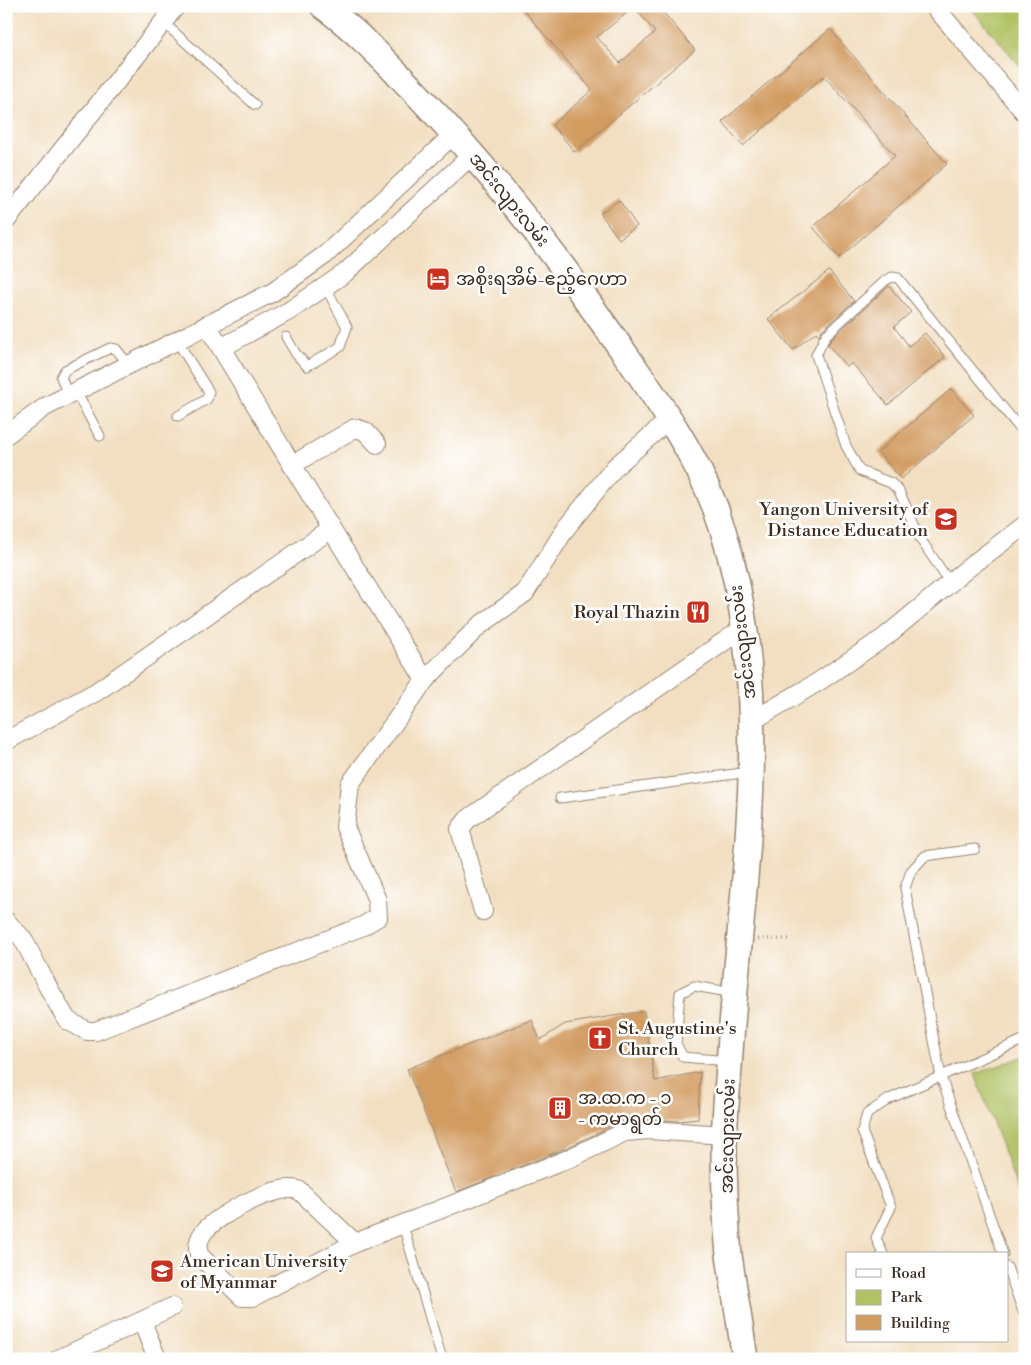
<svg xmlns="http://www.w3.org/2000/svg" width="1031" height="1365" viewBox="0 0 1031 1365" font-family="'Libre Bodoni','Noto Sans Myanmar',serif">
<style>
.green{fill:#b1c265;stroke:#767642}
.building{fill:#d29b60;fill-rule:evenodd}
.lines{fill:none;stroke-linecap:round;stroke-linejoin:round}
.lane-casing{stroke:#968470;stroke-width:11}
.street-casing{stroke:#968470;stroke-width:20}
.secondary-casing{stroke:#968470;stroke-width:28}
.path{stroke:#968470;stroke-width:3;stroke-dasharray:1 4;stroke-linecap:butt}
.lane{stroke:#fff;stroke-width:9}
.street{stroke:#fff;stroke-width:18}
.secondary{stroke:#fff;stroke-width:25}
.labels{text-anchor:middle;dominant-baseline:central;stroke-width:5;stroke-linejoin:round;paint-order:stroke}
.street-label{font-size:18px;fill:#3b2a1e;stroke:#fff}
.poi-label{font-size:18px;fill:#3b2a1e;stroke:#fff;text-anchor:start}
</style>
<rect width="100%" height="100%" fill="#fff"/>
<filter id="ink" filterUnits="userSpaceOnUse"><feTurbulence type="fractalNoise" baseFrequency=".02" numOctaves="2"/><feDisplacementMap in="SourceGraphic" scale="10" xChannelSelector="R" yChannelSelector="G"/><feConvolveMatrix kernelMatrix="1 2 1 2 8 2 1 2 1" color-interpolation-filters="sRGB"/></filter>
<filter id="wash" filterUnits="userSpaceOnUse"><feTurbulence type="fractalNoise" baseFrequency=".0096" numOctaves="4" result="noise"/><feDisplacementMap in="SourceGraphic" scale="20" xChannelSelector="R" yChannelSelector="G"/><feGaussianBlur stdDeviation="1.12" result="paint"/><feColorMatrix in="noise" values="0 0 0 0 0 0 0 0 0 0 0 0 0 0 0 0 0 1.4 0 .05"/><feComposite in="paint" operator="in"/></filter>
<g filter="url(#wash)">
<rect width="100%" height="100%" fill="#f2dfc1"/>
<g class="green">
<polygon points="969,6 1025,6 1025,72"/>
<polygon points="1025,1056 1025,1209 975,1074"/>
</g>
<g id="blocks">
<g class="building">
<path d="M520,6H658L695,50L575,152L552,125L592,90ZM634,7L655,32L620,63L597,37Z"/>
<polygon points="830,29 947,164 839,258 813,227 895,156 824,76 743,146 722,122"/>
<polygon points="619,200 637,226 619,239 600,213"/>
<polygon points="829,271 854,301 822,330 819,335 816,332 793,350 768,319"/>
<polygon points="889,286 911,312 894,327 909,346 925,333 945,357 888,405 852,363 847,367 828,345 831,339"/>
<polygon points="951,389 974,415 901,479 878,452"/>
<polygon points="644,1011 655,1081 700,1072 698,1119 679,1121 648,1119 621,1122 564,1149 456,1192 407,1069 532,1020 540,1040 565,1024"/>
</g>
</g>
</g>
<g filter="url(#ink)">
<use href="#blocks" fill-opacity="0" stroke="#968470" stroke-width="1"/>
<g class="lines">
<g class="lane-casing">
<g id="lane">
<polyline points="163,22 255,105"/>
<polyline points="286,337 296,354 307,366 340,347 347,327 325,286"/>
<polyline points="177,341 209,392 207,399 178,416"/>
<polyline points="76,392 100,436"/>
<polyline points="68,396 61,377 65,370 110,348 116,349 129,365"/>
<polyline points="950,583 921,540 899,491 891,483 860,471 846,446 816,355 826,335 886,280 892,277 898,278 1025,435"/>
<polyline points="560,798 749,772"/>
<polyline points="975,849 925,856 911,871 905,888 941,1077 1003,1254"/>
<polyline points="728,1061 683,1057 676,1044 680,993 694,986 734,993"/>
<polyline points="403,1225 442,1359"/>
<polyline points="883,1254 876,1238 891,1207 862,1131 867,1114 889,1099 1025,1039"/>
<polyline points="1007,1267 1025,1317"/>
</g>
</g>
<g class="street-casing">
<g id="street">
<polyline points="934,6 1025,113"/>
<polyline points="6,221 176,6"/>
<polyline points="207,325 331,529 425,680"/>
<polyline points="221,348 289,311 345,273 473,154"/>
<polyline points="6,435 45,407 273,292 325,255 455,133"/>
<polyline points="292,465 355,428 365,431 377,444"/>
<polyline points="752,721 818,682 885,637 968,568 1025,525"/>
<polyline points="6,741 96,692 331,529"/>
<polyline points="483,911 460,829 468,819 745,627"/>
<polyline points="6,921 23,939 48,987 67,1020 87,1031 96,1031 363,926 378,917 377,900 345,827 350,784 425,680 479,626 525,593 566,528 615,467 671,418"/>
<path d="M355,1243L300,1191C280,1181 216,1215 203,1233C198,1240 197,1247 199,1255L242,1297H253L355,1243L568,1159L625,1132L649,1130L725,1135"/>
<polyline points="142,1321 157,1359"/>
<polyline points="58,1359 172,1307"/>
</g>
</g>
<g class="secondary-casing">
<path id="secondary" d="M323,6C357,31 387,63 416,93C469,148 516,205 562,266C584,296 606,327 628,358C661,405 694,452 715,507C781,685 740,882 729,1067C727,1094 724,1122 724,1149C724,1182 726,1222 729,1255C734,1289 740,1324 745,1359"/>
</g>
<polyline class="path" points="758,939 790,939"/>
<use href="#lane" class="lane"/>
<use href="#street" class="street"/>
<use href="#secondary" class="secondary"/>
</g>
</g>
<defs>
<g id="hotel-square" transform="scale(1.25)"><rect x="-9" y="-9" width="18" height="18" rx="4" fill="#c8321e" stroke="#fff"/><path d="M-6-4.5h1.5V1H6V5H4.5V3h-9V5H-6ZM-4 0a1.8 1.8 0 1 1 3.6 0ZM.5 0V-2.5h3Q6-2.5 6 0Z" fill="#fff"/></g>
<g id="university-square" transform="scale(1.25)"><rect x="-9" y="-9" width="18" height="18" rx="4" fill="#c8321e" stroke="#fff"/><path d="M0-5L7-2L0 1L-7-2ZM-4 1L0 2.5L4 1V4Q0 6-4 4Z" fill="#fff"/></g>
<g id="restaurant-square" transform="scale(1.25)"><rect x="-9" y="-9" width="18" height="18" rx="4" fill="#c8321e" stroke="#fff"/><path d="M-5-6h1v4h1v-4h1v4h1v-4h1v5L-1.5 .5V6h-2V.5L-5-1ZM5-6V6H3V1.5H1.5Q1.5-4 5-6Z" fill="#fff"/></g>
<g id="church-square" transform="scale(1.25)"><rect x="-9" y="-9" width="18" height="18" rx="4" fill="#c8321e" stroke="#fff"/><path d="M-1.2-6h2.4v3.5h3.3v2.4h-3.3V6h-2.4V-.1h-3.3v-2.4h3.3Z" fill="#fff"/></g>
<g id="building-square" transform="scale(1.25)"><rect x="-9" y="-9" width="18" height="18" rx="4" fill="#c8321e" stroke="#fff"/><path d="M-4-6H4V6H1V3H-1V6H-4ZM-2.5-4.3h1.7v1.8h-1.7ZM.8-4.3h1.7v1.8H.8ZM-2.5-1h1.7V.8h-1.7ZM.8-1h1.7V.8H.8Z" fill="#fff"/></g>
</defs>
<g fill-rule="evenodd">
<use href="#hotel-square" x="438" y="279"/>
<use href="#university-square" x="946" y="519"/>
<use href="#restaurant-square" x="698" y="612"/>
<use href="#church-square" x="600" y="1038"/>
<use href="#building-square" x="560" y="1108"/>
<use href="#university-square" x="162" y="1271"/>
</g>
<g class="labels">
<g class="street-label">
<text transform="translate(509 200) rotate(51)">အင်းလျားလမ်း</text>
<text transform="translate(743 642) rotate(-97)">အင်းလျားလမ်း</text>
<text transform="translate(728 1136) rotate(-89)">အင်းလျားလမ်း</text>
</g>
<g class="poi-label">
<text x="456" y="279">အစိုးရအိမ်-ဧည့်ဂေဟာ</text>
<text x="928" y="509" text-anchor="end">Yangon University of<tspan x="928" dy="21">Distance Education</tspan></text>
<text x="680" y="612" text-anchor="end">Royal Thazin</text>
<text x="618" y="1028">St. Augustine's<tspan x="618" dy="21">Church</tspan></text>
<text x="578" y="1098">အ.ထ.က - ၁<tspan x="578" dy="21">- ကမာရွတ်</tspan></text>
<text x="180" y="1261">American University<tspan x="180" dy="21">of Myanmar</tspan></text>
</g>
</g>
<rect width="1031" height="1365" fill="none" stroke="#fff" stroke-width="25"/>
<rect x="846" y="1252" width="162" height="90" fill="#ffffff" stroke="#b1aaa5"/>
<rect x="856" y="1269" width="25" height="8" fill="#ffffff" stroke="#b1aaa5"/>
<text x="891" y="1278" font-size="15" fill="#3b2a1e">Road</text>
<rect x="856" y="1290" width="25" height="15" fill="#b1c265" stroke="#b1aaa5"/>
<text x="891" y="1302" font-size="15" fill="#3b2a1e">Park</text>
<rect x="856" y="1315" width="25" height="15" fill="#d29b60" stroke="#b1aaa5"/>
<text x="891" y="1328" font-size="15" fill="#3b2a1e">Building</text>
</svg>
